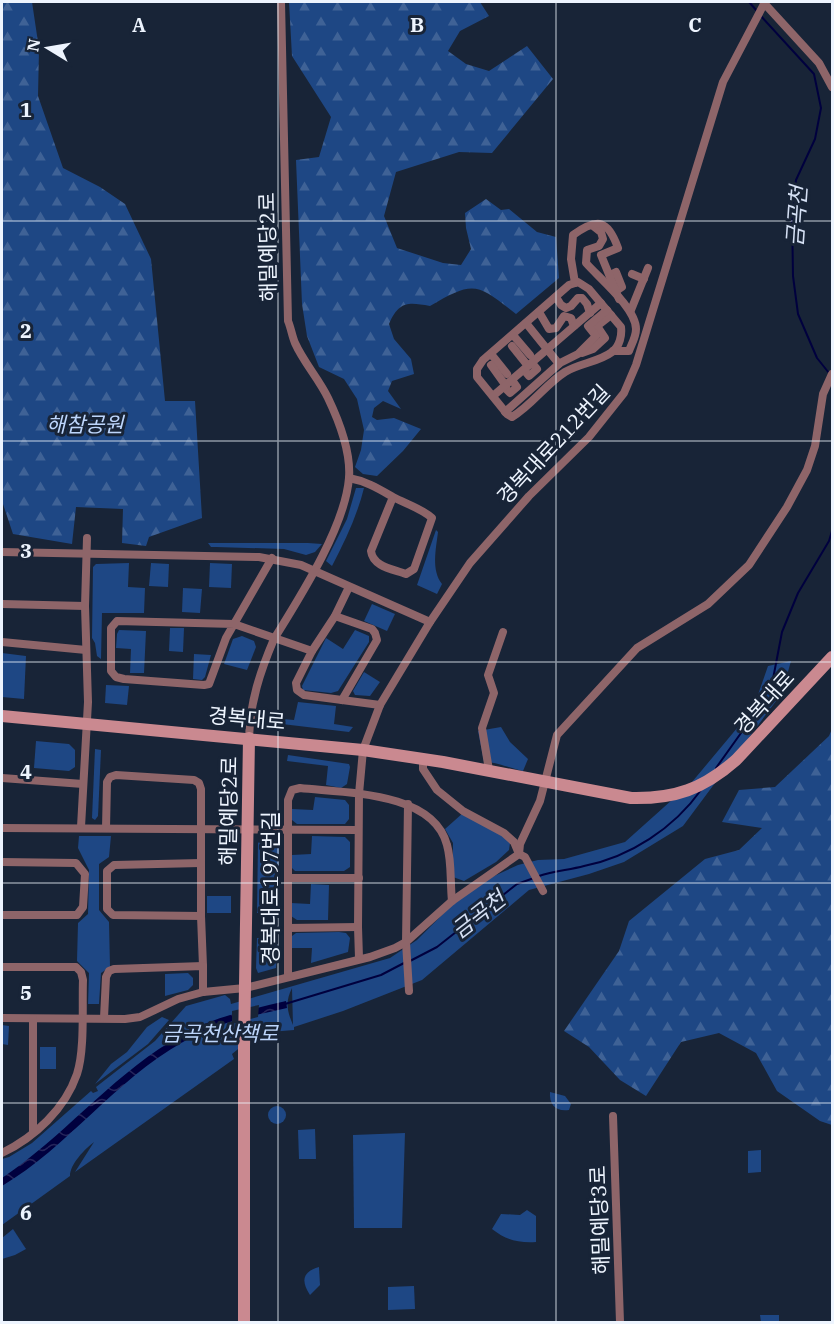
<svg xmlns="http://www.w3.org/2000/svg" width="834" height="1324" viewBox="0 0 834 1324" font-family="'IBM Plex Serif','Noto Sans KR',serif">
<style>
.green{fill:#1e4784;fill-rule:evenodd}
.forest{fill:url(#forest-firs)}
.water{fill:url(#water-waves)}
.pier{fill:#182437}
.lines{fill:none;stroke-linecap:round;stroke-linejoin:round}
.stream{stroke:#00003e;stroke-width:2}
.street{stroke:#8e6569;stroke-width:8}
.secondary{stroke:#ca8990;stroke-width:12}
.grid{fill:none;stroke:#edf4fe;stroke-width:1.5;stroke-opacity:0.55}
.labels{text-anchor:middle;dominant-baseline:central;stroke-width:6;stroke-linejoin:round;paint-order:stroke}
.street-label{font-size:21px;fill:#edf4fe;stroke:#182437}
.park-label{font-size:21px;font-style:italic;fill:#bdd6fc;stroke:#182437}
.water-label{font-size:22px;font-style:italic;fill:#d5e0f4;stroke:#182437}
.grid-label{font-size:20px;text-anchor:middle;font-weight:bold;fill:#edf4fe;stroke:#182437;stroke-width:6;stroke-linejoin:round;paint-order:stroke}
</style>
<defs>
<pattern id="forest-firs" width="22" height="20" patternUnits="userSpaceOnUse" patternTransform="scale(1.5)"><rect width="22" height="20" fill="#1e4784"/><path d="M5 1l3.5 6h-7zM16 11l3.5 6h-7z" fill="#3f6296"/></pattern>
<pattern id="water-waves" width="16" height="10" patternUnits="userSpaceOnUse" patternTransform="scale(1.5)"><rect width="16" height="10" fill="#00003e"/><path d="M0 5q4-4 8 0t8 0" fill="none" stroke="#26265b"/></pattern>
</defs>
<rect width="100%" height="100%" fill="#182437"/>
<g class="green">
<path d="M356,488H364C357,516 345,541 332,566L326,561L347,519Z"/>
<path d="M436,530L438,532C436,549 431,570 442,584L437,594L417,585Z"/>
<polygon points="208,543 308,543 322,544 315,552 306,555 284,549 216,547 211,547"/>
<polygon points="129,563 128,587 145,588 144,613 102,613 101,659 97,656 95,643 92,638 93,567 96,564"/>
<polygon points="151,563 169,564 168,587 149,586"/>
<polygon points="210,563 232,564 231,588 209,587"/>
<polygon points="183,588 202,589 200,613 182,612"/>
<polygon points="372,604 395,614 387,631 364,621"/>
<polygon points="170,628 184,628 183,652 169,651"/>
<polygon points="119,630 146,631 144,673 130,673 131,649 116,648 117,634"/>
<polygon points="355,630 369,636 369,642 338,691 331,693 303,690 302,686 326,638 343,649"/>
<polygon points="242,636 254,641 256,647 247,670 224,664 233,639"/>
<polygon points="2,653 26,656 24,699 2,697"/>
<polygon points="194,654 211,655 205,677 202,680 193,679"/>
<path d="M791,661L782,693L683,826L624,862L589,874L529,890L422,980L343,1011L294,1027V1030L258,1033L232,1054L234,1059L75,1172L94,1142C85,1149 70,1164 70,1176L2,1225V1159L9,1157L32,1143L91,1091L93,1093L98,1091L96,1087L155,1041L186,1006L225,995L230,999L231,1004L390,958L417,940L453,904L492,877L518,865L538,860L564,859L625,842L692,782L753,709L768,666ZM292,988L293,1025C287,1011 285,1002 292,988Z"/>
<polygon points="364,672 380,682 370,696 355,695 353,691"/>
<polygon points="106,685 129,686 127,705 105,703"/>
<polygon points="298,702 336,706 334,724 353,727 349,732 282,724 283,719 294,720"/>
<path d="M501,727L510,742L528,759L523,771C513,769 493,761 484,762L478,731Z"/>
<polygon points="36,741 69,744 75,750 75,767 69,771 34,768"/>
<polygon points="95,749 101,750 98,816 95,820 92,818"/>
<polygon points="288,755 349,764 350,767 347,784 341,788 326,785 328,766 287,761"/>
<polygon points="315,797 345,800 349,805 349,819 345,824 297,824 292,820 292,809 313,810"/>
<polygon points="463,813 500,832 510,843 509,850 496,862 464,881 453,877 453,843 445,829"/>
<polygon points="79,836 111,836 109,857 99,864 99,910 109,922 110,967 101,973 99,1004 88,1004 89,973 77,961 78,923 88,914 89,870 78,848"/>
<polygon points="312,836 345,837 350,842 350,867 344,871 295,871 291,867 292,855 311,854"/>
<polygon points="263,839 276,840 279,847 278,914 257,913 258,843"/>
<polygon points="311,884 329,885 328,920 297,920 291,916 291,903 310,904"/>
<rect x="207" y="896" width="24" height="17"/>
<polygon points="339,932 346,933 350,938 348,952 311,963 312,948 291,948 292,936 296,933"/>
<polygon points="257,938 278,938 276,968 258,973 256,968"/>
<polygon points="188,973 193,978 193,985 188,990 165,996 165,974"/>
<polygon points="162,1017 169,1020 148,1044 95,1084 111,1064 127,1052 147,1027"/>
<polygon points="2,1025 9,1026 8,1045 2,1044"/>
<rect x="40" y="1047" width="16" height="22"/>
<path d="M550,1092L565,1096L571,1104L569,1110C556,1112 549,1105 550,1092Z"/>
<circle cx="277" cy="1115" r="9"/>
<polygon points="315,1129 316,1159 299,1159 298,1130"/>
<polygon points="405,1133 402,1228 354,1228 353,1135"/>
<polygon points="761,1150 761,1172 748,1173 748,1151"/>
<path d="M527,1210L536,1216V1242C518,1243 506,1240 492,1229L501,1214L520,1215Z"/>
<polygon points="13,1229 26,1249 15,1255 2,1259 2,1238"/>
<path d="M319,1267L320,1285L310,1295C301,1281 302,1272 319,1267Z"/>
<polygon points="414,1286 415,1309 388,1310 388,1287"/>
<polygon points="760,1315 779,1315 779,1322 761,1322"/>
</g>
<g class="forest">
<polygon points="2,2 32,2 39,49 38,96 63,168 100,187 125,204 151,259 165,401 195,401 202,518 149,537 146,546 122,543 123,509 76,507 72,544 13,534 2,501"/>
<path d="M289,2H480L489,16L460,31L448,51L466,64L489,71L527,46L553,79L492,153L459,152L396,172L384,216L397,248L443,263L461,265L471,249L466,228L465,213L486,199L501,210L509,209L537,232L556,237L559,278L516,314C477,283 474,280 430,306C408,302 399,301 389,324L394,339L411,359L414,374L392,381L388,391L401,409L383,401L374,408L372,417L377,420L394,418L421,429L403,451L377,476L363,474L355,467L361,450L364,430L357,399L344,379L319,367L307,336L302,304L296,160L319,157L331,117L292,56Z"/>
<polygon points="832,729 832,1125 820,1121 777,1091 756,1053 719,1033 681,1042 646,1096 620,1080 589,1047 564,1031 619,951 629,921 705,859 739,850 762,828 722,822 739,790 775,787 829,736"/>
</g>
<path class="water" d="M286,1001L287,1008C251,1016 215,1023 183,1042C115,1080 68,1147 2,1186V1178C62,1138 108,1080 170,1042C206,1018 245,1011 286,1001Z"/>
<polygon class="pier" points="259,1005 258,1017 232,1024 232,1011"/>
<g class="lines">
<g class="stream">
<polyline points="749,2 757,11"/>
<polyline points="760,15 814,74 821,108 815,139 796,180 792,210 793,276 798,314 817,358 829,373"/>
<polyline points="716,768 741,733 773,679 782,632 798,593 829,541 832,531"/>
<path d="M539,876C554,871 569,870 584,866C630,857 674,828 701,790"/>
<polyline points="410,961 437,947 517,884 534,878"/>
<polyline points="285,1004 381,975 404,963"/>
</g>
<g class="street">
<polyline points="764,3 819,63 832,87"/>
<path d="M592,225L601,232L603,239L599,246L587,250L586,263C599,278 636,308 636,329C636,337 632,343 629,351H613"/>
<polyline points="632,274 644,279"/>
<polyline points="610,275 616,272 622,287 616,291"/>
<path d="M578,282L589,289L621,327C622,335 620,346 612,352C599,362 580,363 565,372C546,384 532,405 512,417L507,414L477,377V369L483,360L569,285Z"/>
<path d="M575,283L571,259L573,235C598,217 608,220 618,248L601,255L619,299"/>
<polyline points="556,297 561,305 566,308 571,306 578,298 582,298 587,304 590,313"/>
<polyline points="631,310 648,268"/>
<polyline points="539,312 549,329 556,328 564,316 571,318 574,326"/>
<polyline points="526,323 559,364"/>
<polyline points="513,335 530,355"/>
<polyline points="512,346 528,366"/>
<polyline points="582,353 593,349 605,338 597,326 611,315"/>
<polyline points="491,354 507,374"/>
<polyline points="491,365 506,386"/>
<polyline points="524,370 529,376 537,369 532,363"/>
<polyline points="504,387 510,393 517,387 512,380"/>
<polyline points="493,396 601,303"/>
<polyline points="505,412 560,363 578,354 596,336 588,326 607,310"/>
<path d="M349,478C366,481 379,489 393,497C406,504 421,508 432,518L414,569L406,574C393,569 373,567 371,551L393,497"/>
<polyline points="2,552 259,557 301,565 430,622"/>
<polyline points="272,558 226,638 209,684 204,685 124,679 116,677 111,671 111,628 117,621 234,624 312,651 296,683 297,690 304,695 380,705"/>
<polyline points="2,604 85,606"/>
<polyline points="335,616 372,629 375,633 377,640 342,700"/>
<polyline points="2,642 86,650"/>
<polyline points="312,651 335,616 349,587"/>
<path d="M249,738C250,702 260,672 274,639C300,597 345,527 349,478C351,452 339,421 328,398C319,379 304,363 295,343C292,336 291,328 288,321L281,2"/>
<polyline points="423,759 423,769 437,790 463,811 504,833 514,842 519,854 525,857 543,891"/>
<polyline points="489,770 482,728 494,693 488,675 503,632"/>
<polyline points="2,778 83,784"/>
<polyline points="408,804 406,942 409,991"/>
<polyline points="81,827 88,702 85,606 87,538"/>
<polyline points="2,828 358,830"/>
<polyline points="106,828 107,782 110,777 116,775 194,780 199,783 201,789 201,916 203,966"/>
<polyline points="2,862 76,863 85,874 83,907 77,915 2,915"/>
<polyline points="288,878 359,878"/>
<polyline points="201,916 113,915 107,909 107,871 114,865 201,863"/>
<polyline points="288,928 358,927"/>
<polyline points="359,958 358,927 359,794 363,750 380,705 430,622 470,563 529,496 589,437 624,393 636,365 723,82 765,2"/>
<path d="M2,967H76L81,972L83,980C82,1006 85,1050 77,1074C65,1109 35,1137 2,1153"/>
<path d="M288,976V800L292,790L300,788C344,793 433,791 447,845C452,862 450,883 452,901"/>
<polyline points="2,1018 125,1019 140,1017 178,999 203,992 245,988 370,957 395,948 406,942 452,901 519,854 520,844 540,801 557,735 637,648 708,604 749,565 787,507 807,470 815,446 823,394 832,374"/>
<polyline points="104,1018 106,977 109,971 114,969 203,966 203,992"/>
<polyline points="613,1116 620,1322"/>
<polyline points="33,1132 33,1019"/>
</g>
<g class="secondary">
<path d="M2,716L363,750L443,762L631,798C675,799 703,789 736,760L832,657"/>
<polyline points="244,1322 244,1047 249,738"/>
</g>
</g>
<path class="grid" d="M278,2V1322M556,2V1322M2,221H832M2,441H832M2,662H832M2,883H832M2,1103H832"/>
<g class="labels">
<g class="street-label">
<text transform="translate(267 247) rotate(-91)">해밀예당2로</text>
<text transform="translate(553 444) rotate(-47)">경복대로212번길</text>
<text transform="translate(764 702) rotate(-48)">경복대로</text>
<text transform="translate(247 718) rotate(5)">경복대로</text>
<text transform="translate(228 811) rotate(-89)">해밀예당2로</text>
<text transform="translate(270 888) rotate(-90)">경복대로197번길</text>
<text transform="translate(599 1220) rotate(-92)">해밀예당3로</text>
</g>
<g class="park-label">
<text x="85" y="424">해참공원</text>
<text x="220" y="1033">금곡천산책로</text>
</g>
<g class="water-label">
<text transform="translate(796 216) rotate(-86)">금곡천</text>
<text transform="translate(478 914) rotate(-38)">금곡천</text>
</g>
</g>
<g class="grid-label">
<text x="139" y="32">A</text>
<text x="417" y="32">B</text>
<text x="695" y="32">C</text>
<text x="26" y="117">1</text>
<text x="26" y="338">2</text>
<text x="26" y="558">3</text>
<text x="26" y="779">4</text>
<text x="26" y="1000">5</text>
<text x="26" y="1220">6</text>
</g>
<rect width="834" height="1324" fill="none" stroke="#edf4fe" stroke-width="6"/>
<g transform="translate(48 48) rotate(281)" stroke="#182437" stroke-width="4.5" paint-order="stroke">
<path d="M0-4.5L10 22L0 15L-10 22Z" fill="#edf4fe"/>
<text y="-9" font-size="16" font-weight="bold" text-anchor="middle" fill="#edf4fe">N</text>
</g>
</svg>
